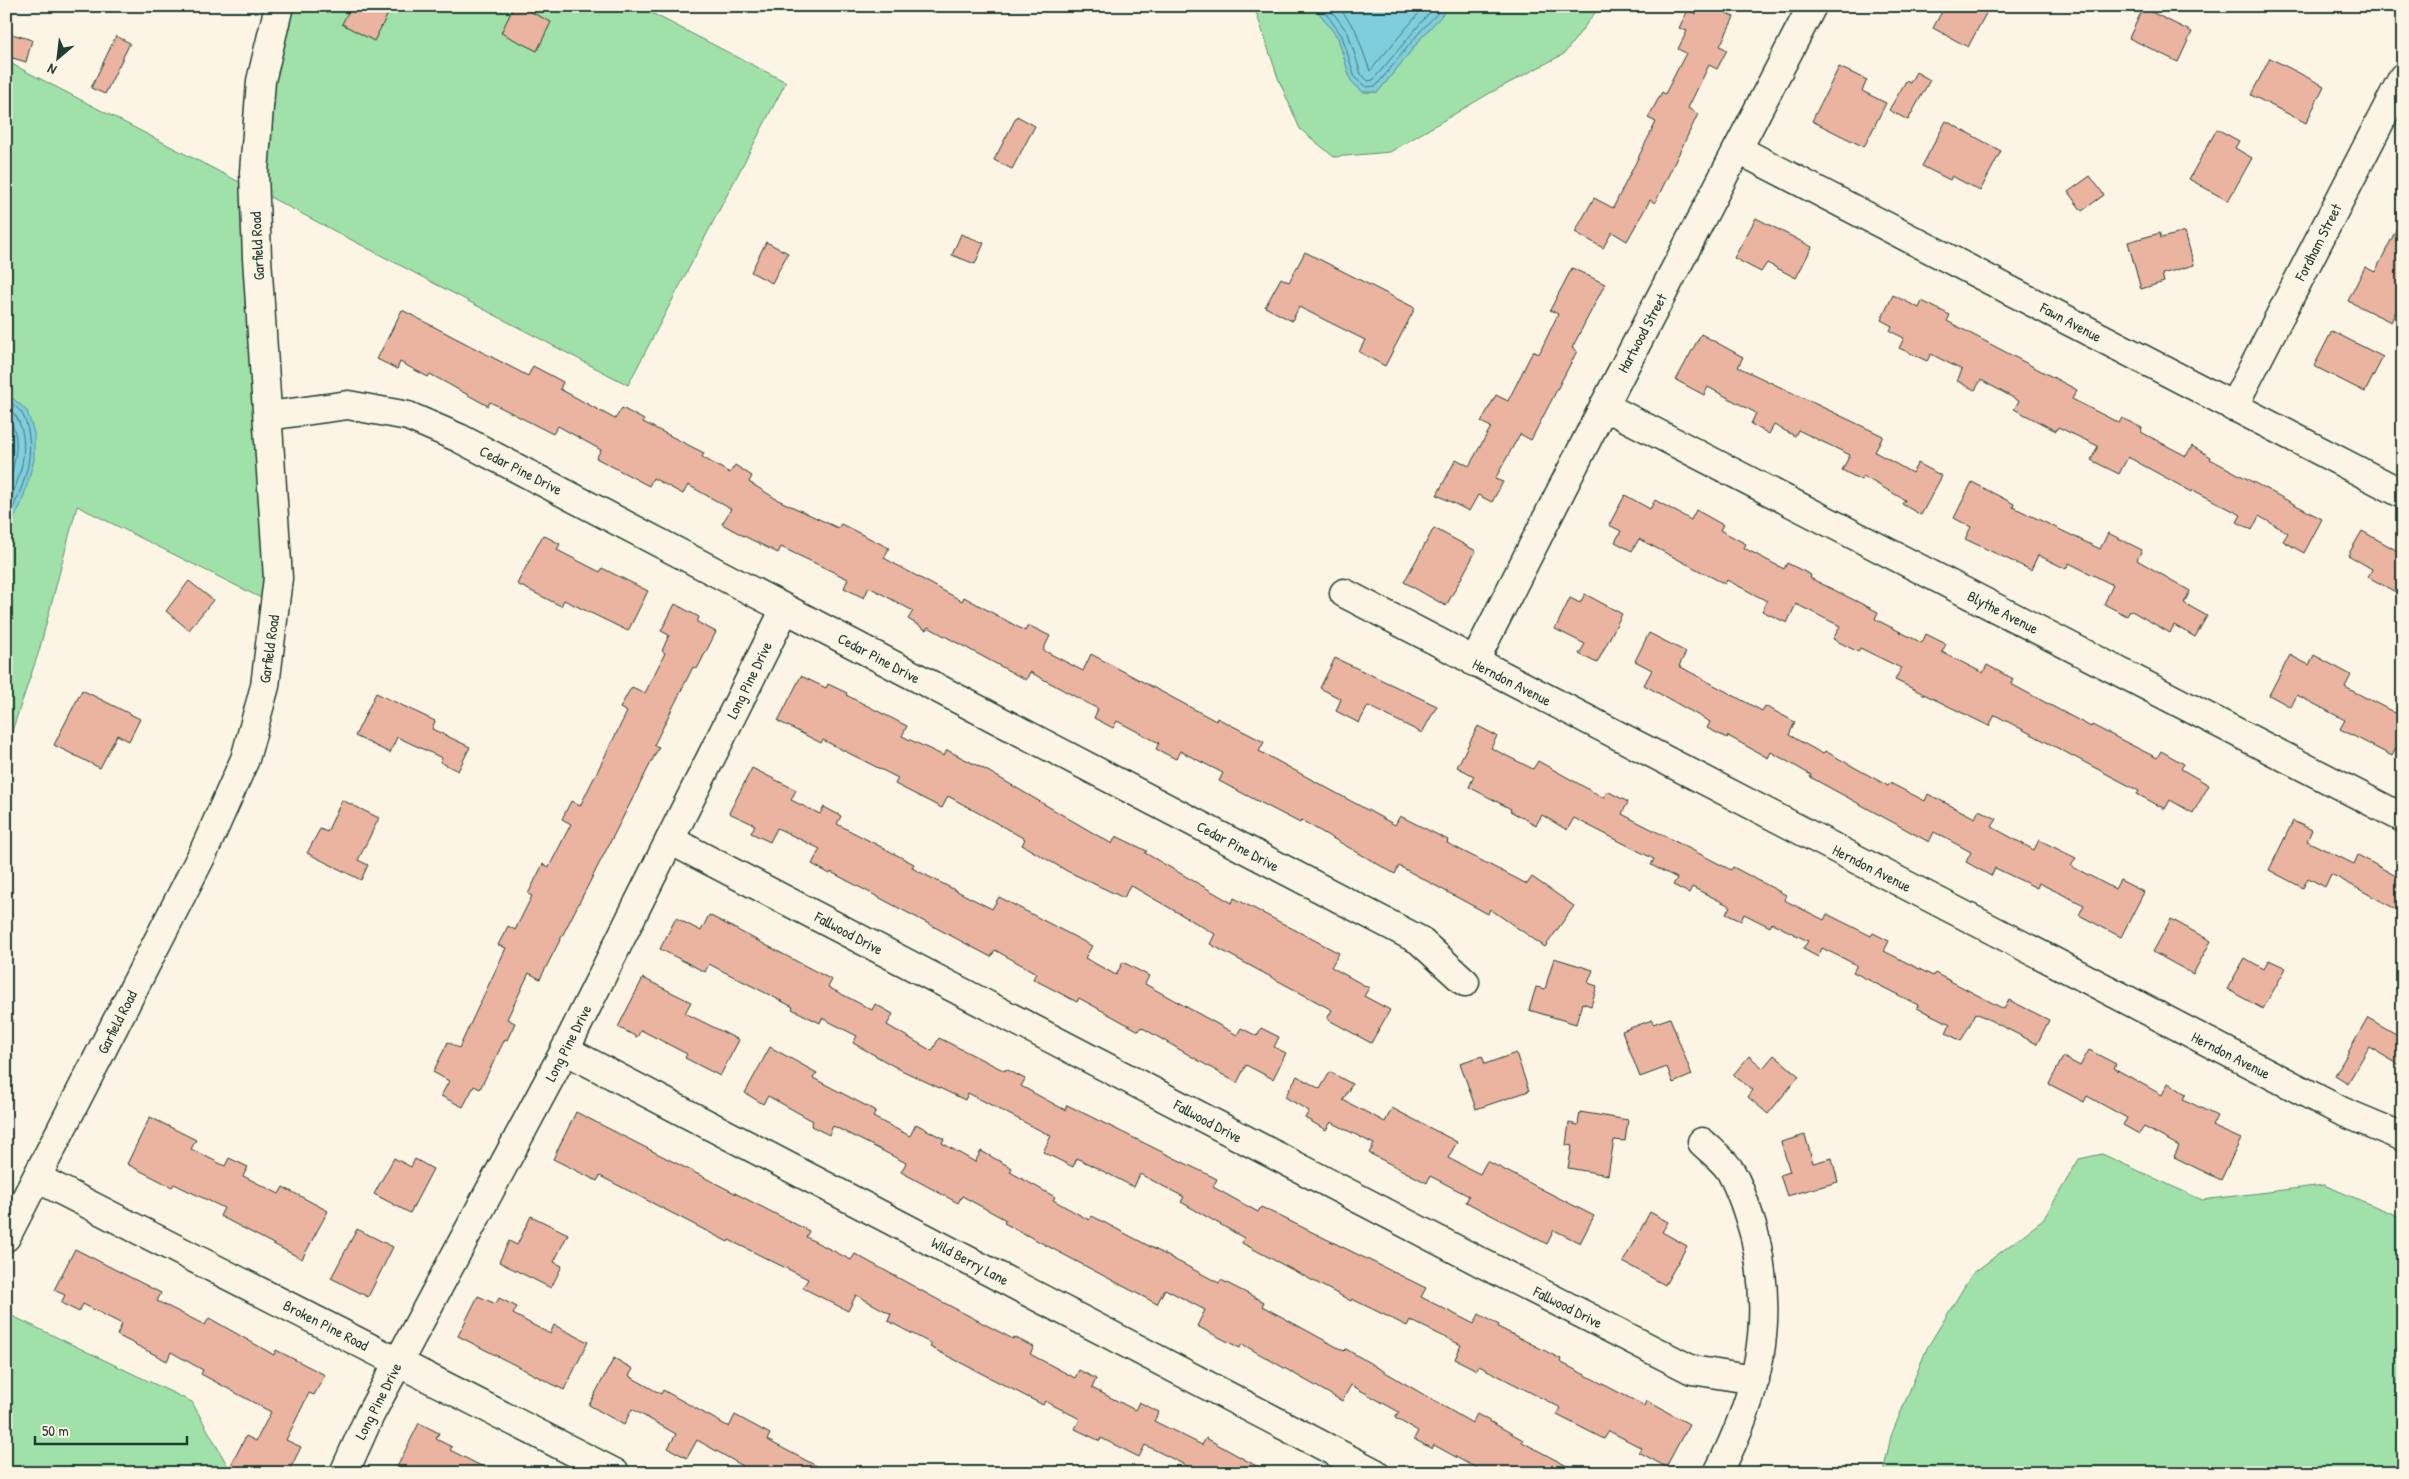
<svg xmlns="http://www.w3.org/2000/svg" width="2409" height="1479" viewBox="0 0 2409 1479" font-family="'Patrick Hand',sans-serif">
<style>
.green{fill:#a0e0a9;stroke:#608e6e}
.water{fill:#7fcddd;stroke:#599399}
.lines{fill:none;stroke-linecap:round;stroke-linejoin:round}
.shore{stroke:#457778;stroke-width:1}
.building{fill:#ebb4a0;stroke:#1f3d34}
.minor-casing{stroke:#1f3d34;stroke-width:31}
.minor{stroke:#fcf5e5;stroke-width:28}
.labels{text-anchor:middle;dominant-baseline:central;stroke-width:5;stroke-linejoin:round;paint-order:stroke}
.street-label{font-size:15px;fill:#1f3d34;stroke:#fcf5e5}
</style>
<rect width="100%" height="100%" fill="#fcf5e5"/>
<filter id="ink" filterUnits="userSpaceOnUse"><feTurbulence type="fractalNoise" baseFrequency=".02" numOctaves="2"/><feDisplacementMap in="SourceGraphic" scale="10" xChannelSelector="R" yChannelSelector="G"/><feConvolveMatrix kernelMatrix="1 2 1 2 8 2 1 2 1" color-interpolation-filters="sRGB"/></filter>
<g filter="url(#ink)">
<g class="green">
<polygon points="290,6 638,6 786,82 628,385 266,195 272,81"/>
<polygon points="1254,6 1314,6 1338,38 1351,81 1363,92 1378,92 1422,37 1450,6 1600,6 1564,54 1490,93 1390,152 1334,157 1300,129 1278,78"/>
<polygon points="6,61 243,184 263,488 265,600 77,506 39,651 6,749 6,535 27,411 6,392"/>
<polygon points="2102,1154 2202,1200 2324,1185 2403,1218 2403,1473 1883,1473 1891,1436 1927,1348 1972,1274 2043,1220 2079,1159"/>
<polygon points="6,1313 192,1402 230,1470 228,1473 6,1473"/>
</g>
<g class="water">
<polygon points="1314,6 1450,6 1422,37 1378,92 1363,92 1351,81 1338,38"/>
<polygon points="6,392 27,411 34,433 34,460 22,502 6,535"/>
</g>
<g class="lines">
<g class="shore">
<polyline points="1321,6 1342,36 1355,78 1366,87 1376,86 1418,34 1444,6"/>
<polyline points="1328,6 1348,33 1361,74 1368,81 1373,80 1435,6"/>
<polyline points="1338,6 1355,29 1370,71 1425,6"/>
<path d="M6,399C12,404 20,409 23,415C39,450 23,490 6,521"/>
<path d="M6,407C10,410 15,414 17,418C32,445 19,483 6,508"/>
<path d="M6,417C25,434 13,471 6,491"/>
</g>
</g>
<g class="building">
<polygon points="351,6 392,6 374,41 342,24"/>
<polygon points="514,6 519,6 551,22 537,51 501,33"/>
<polygon points="1700,6 1714,6 1734,17 1720,46 1727,50 1717,69 1709,65 1688,108 1698,114 1655,203 1650,200 1627,241 1612,232 1603,248 1575,232 1594,198 1613,208 1656,122 1648,118 1662,92 1665,94 1686,53 1678,49 1687,31 1679,28 1688,10 1696,14"/>
<polygon points="1945,6 1990,6 1968,47 1933,28"/>
<polygon points="2143,8 2192,32 2178,62 2129,38"/>
<polygon points="12,34 32,40 26,62 6,56"/>
<polygon points="116,36 130,43 105,94 91,88"/>
<polygon points="2270,58 2324,86 2306,123 2251,95"/>
<polygon points="1839,67 1867,80 1862,91 1886,103 1864,147 1812,121"/>
<polygon points="1916,72 1930,80 1908,120 1889,110 1906,81 1910,83"/>
<polygon points="1017,116 1035,126 1012,169 994,160"/>
<polygon points="1946,121 2001,151 1980,191 1952,176 1950,180 1922,166"/>
<polygon points="2217,129 2239,141 2235,148 2252,158 2228,201 2189,179"/>
<polygon points="2090,176 2104,195 2082,211 2068,192"/>
<polygon points="2403,216 2403,297 2391,322 2348,301 2365,267 2375,272"/>
<polygon points="1756,218 1812,247 1796,278 1767,263 1761,272 1734,258"/>
<polygon points="2185,232 2194,265 2162,274 2164,282 2141,289 2128,242 2160,233 2161,238"/>
<polygon points="961,234 984,243 975,264 952,255"/>
<polygon points="766,242 788,253 772,283 751,272"/>
<polygon points="1305,252 1415,308 1385,366 1359,352 1365,340 1299,307 1292,321 1265,307 1281,278 1289,282"/>
<polygon points="1572,268 1605,284 1572,348 1577,351 1531,440 1520,434 1495,479 1503,482 1492,502 1478,495 1469,511 1437,495 1456,459 1469,466 1491,427 1481,422 1496,395 1508,401 1533,351 1539,354 1558,314 1550,310"/>
<polygon points="1893,295 1919,308 1922,301 1950,315 1947,321 2077,390 2072,399 2119,423 2122,418 2142,428 2141,432 2186,456 2192,446 2211,457 2210,459 2322,519 2304,553 2283,541 2288,533 2259,516 2252,530 2237,522 2241,515 2193,490 2192,492 2128,457 2119,474 2091,460 2098,446 2058,427 2056,431 2014,409 2019,401 1981,380 1975,390 1957,381 1962,370 1931,354 1927,361 1899,348 1904,338 1890,331 1892,326 1881,320"/>
<polygon points="402,310 528,376 533,366 563,382 560,389 615,419 622,408 644,420 643,422 704,453 702,457 730,473 735,465 752,476 749,482 778,500 838,528 841,524 889,548 884,558 962,601 964,597 1025,631 1028,625 1050,636 1043,650 1083,671 1091,654 1216,721 1217,718 1264,742 1259,751 1395,825 1400,816 1448,840 1447,843 1527,884 1532,877 1574,906 1545,947 1490,909 1488,914 1399,866 1395,874 1301,820 1300,823 1219,781 1223,773 1180,751 1176,759 1156,749 1159,743 1117,721 1113,728 1094,718 1098,709 1030,672 1026,680 928,627 926,630 908,619 913,611 869,587 864,598 844,588 848,579 781,547 778,553 740,534 722,524 731,509 688,485 683,494 653,478 649,486 596,458 601,450 558,426 553,434 490,402 488,406 430,374 428,377 400,362 397,369 377,359"/>
<polygon points="2332,331 2383,357 2365,392 2314,366"/>
<polygon points="1701,334 1743,357 1738,367 1883,436 1875,452 1912,473 1918,463 1942,476 1921,515 1902,504 1905,500 1863,476 1861,480 1842,470 1850,455 1798,430 1795,436 1774,425 1769,434 1751,424 1756,413 1708,387 1704,395 1676,380"/>
<polygon points="1972,482 2014,504 2013,507 2100,549 2108,533 2142,550 2137,560 2190,591 2184,603 2207,616 2195,637 2174,625 2170,633 2130,610 2127,616 2104,604 2113,585 2069,563 2066,569 2038,555 2031,570 1965,539 1971,527 1954,518"/>
<polygon points="1625,495 1650,509 1655,500 1691,520 1696,510 1723,525 1720,530 1746,544 1744,548 1784,569 1787,563 1811,575 1810,578 1878,612 1875,619 1922,643 1926,634 1946,644 1942,652 1983,673 1987,665 2013,679 2011,684 2091,727 2092,725 2157,758 2161,751 2184,764 2181,769 2209,785 2193,813 2170,800 2165,809 2137,794 2139,791 1995,715 1989,726 1895,680 1901,668 1860,648 1858,652 1833,639 1840,626 1796,604 1787,623 1762,611 1767,601 1727,580 1725,584 1639,539 1632,551 1615,542 1621,531 1609,525"/>
<polygon points="1434,528 1476,551 1446,606 1404,582"/>
<polygon points="2362,531 2403,554 2403,596 2368,577 2372,569 2348,555"/>
<polygon points="543,535 560,544 557,550 600,572 602,568 648,591 628,631 564,600 561,606 517,584"/>
<polygon points="189,581 213,600 189,630 166,611"/>
<polygon points="1585,594 1622,614 1597,663 1579,654 1585,644 1555,629 1570,598 1580,603"/>
<polygon points="675,604 699,617 697,622 716,632 697,669 693,667 654,745 659,747 540,979 529,973 507,1019 515,1023 507,1040 505,1039 480,1089 474,1086 463,1107 441,1096 449,1081 433,1072 448,1042 459,1048 506,948 498,945 508,926 515,930 532,896 528,894 543,864 549,867 571,824 562,819 571,801 580,806 627,712 620,708 628,693 632,687 645,693 665,653 662,651 669,635 661,631"/>
<polygon points="1649,633 1686,652 1679,666 1762,711 1765,706 1795,722 1789,735 1823,754 1825,751 1888,786 1890,783 1925,801 1928,794 1975,818 1979,810 1997,819 1992,827 2034,850 2039,840 2076,858 2071,866 2115,889 2120,880 2144,892 2121,937 2079,915 2084,905 2039,883 2037,888 1995,868 1991,876 1966,862 1971,852 1934,832 1929,842 1810,777 1811,775 1771,752 1768,758 1728,736 1727,738 1707,728 1710,722 1644,685 1652,670 1635,661"/>
<polygon points="2290,655 2309,665 2314,655 2351,675 2345,687 2403,717 2403,735 2392,756 2340,729 2345,720 2297,695 2291,707 2269,695"/>
<polygon points="1335,658 1437,706 1422,733 1368,706 1359,723 1336,711 1341,699 1320,688"/>
<polygon points="801,676 826,688 828,684 847,693 846,695 907,726 902,736 944,756 947,750 986,770 1112,844 1116,836 1147,851 1145,853 1232,903 1234,898 1339,953 1331,967 1369,988 1364,996 1390,1010 1371,1043 1327,1019 1332,1010 1210,944 1215,934 1130,885 1124,898 1067,871 1022,845 1025,839 948,796 942,808 895,784 898,778 823,740 821,743 778,721"/>
<polygon points="82,690 140,719 129,741 117,735 100,768 54,745"/>
<polygon points="376,693 435,721 432,729 470,747 458,771 440,762 442,758 397,737 390,753 355,736"/>
<polygon points="1478,726 1497,736 1491,748 1533,769 1538,761 1604,798 1607,791 1628,802 1622,814 1731,870 1733,867 1786,895 1784,900 1824,920 1827,914 1871,936 1873,933 1889,941 1884,951 1933,976 1935,973 2004,1009 2009,1000 2049,1020 2037,1044 1976,1013 1961,1041 1946,1033 1950,1024 1917,1008 1918,1005 1853,972 1857,965 1822,948 1818,957 1803,949 1808,941 1772,923 1770,927 1744,914 1741,921 1726,914 1730,906 1692,887 1689,893 1673,885 1677,878 1651,865 1654,859 1574,818 1567,830 1542,815 1536,825 1510,811 1511,809 1469,787 1474,776 1457,767"/>
<polygon points="752,768 796,790 791,800 820,814 824,807 841,816 837,824 914,864 912,868 992,909 999,897 1092,946 1085,958 1116,975 1123,962 1149,976 1145,984 1237,1035 1241,1028 1257,1036 1261,1028 1279,1037 1274,1047 1286,1053 1273,1079 1246,1065 1237,1083 1141,1027 1139,1031 1079,998 1077,1002 1033,979 1036,973 995,950 991,957 831,872 830,874 812,864 820,849 777,828 770,842 751,833 755,825 729,813"/>
<polygon points="342,800 379,818 358,860 368,865 361,880 307,853 320,829 327,832"/>
<polygon points="2293,821 2312,830 2307,841 2354,864 2358,855 2403,880 2403,913 2331,874 2325,887 2308,878 2303,888 2269,870"/>
<polygon points="709,915 832,980 828,987 872,1010 875,1004 893,1014 887,1025 932,1051 939,1038 1005,1071 1006,1069 1025,1079 1021,1086 1065,1110 1067,1105 1217,1179 1213,1187 1258,1212 1261,1207 1426,1288 1421,1297 1474,1324 1479,1314 1499,1325 1498,1327 1561,1359 1560,1362 1645,1406 1647,1401 1689,1424 1666,1467 1639,1452 1642,1448 1609,1431 1604,1439 1557,1415 1561,1408 1479,1366 1477,1370 1455,1359 1461,1345 1410,1320 1407,1326 1352,1299 1351,1301 1242,1243 1244,1238 1181,1202 1184,1197 1140,1174 1134,1187 1077,1158 1073,1167 1043,1152 1051,1136 968,1093 965,1100 899,1069 853,1043 857,1036 822,1018 820,1023 792,1009 793,1007 709,964 705,972 660,949 676,918 701,931"/>
<polygon points="2171,919 2211,941 2193,974 2153,952"/>
<polygon points="1554,958 1593,970 1588,983 1597,986 1591,1006 1582,1003 1576,1024 1529,1010 1536,987 1545,989"/>
<polygon points="2245,958 2264,969 2269,960 2286,968 2263,1009 2227,989"/>
<polygon points="643,978 691,1002 685,1013 739,1040 720,1076 685,1058 687,1054 641,1030 637,1037 618,1027"/>
<polygon points="1670,1018 1692,1075 1673,1083 1667,1067 1640,1077 1622,1031 1652,1020 1653,1024"/>
<polygon points="2368,1018 2403,1038 2403,1067 2369,1047 2348,1083 2335,1075"/>
<polygon points="770,1047 817,1073 813,1078 876,1111 873,1117 910,1136 916,1124 944,1139 942,1143 975,1162 981,1151 1012,1168 1010,1172 1055,1197 1053,1200 1089,1220 1092,1216 1219,1283 1221,1280 1264,1302 1262,1306 1344,1351 1346,1349 1472,1423 1477,1414 1523,1440 1522,1442 1580,1473 1485,1473 1434,1445 1432,1449 1414,1439 1418,1431 1395,1418 1399,1412 1351,1385 1342,1401 1242,1344 1240,1348 1197,1326 1205,1310 1165,1289 1157,1304 1004,1223 1006,1220 962,1196 958,1203 901,1172 906,1163 879,1149 833,1126 829,1135 811,1126 813,1121 768,1096 763,1104 745,1093"/>
<polygon points="2089,1050 2116,1064 2114,1068 2162,1095 2168,1083 2186,1094 2183,1099 2217,1116 2212,1126 2241,1139 2221,1180 2174,1157 2179,1146 2144,1127 2139,1134 2123,1125 2127,1118 2087,1096 2084,1102 2049,1084 2063,1057 2080,1066"/>
<polygon points="1516,1053 1529,1091 1476,1109 1460,1063 1482,1056 1485,1064"/>
<polygon points="1774,1055 1799,1076 1768,1114 1748,1097 1753,1090 1733,1075 1749,1056 1763,1068"/>
<polygon points="1330,1072 1352,1084 1343,1100 1385,1122 1392,1108 1457,1142 1448,1158 1480,1174 1487,1161 1594,1216 1580,1243 1554,1230 1547,1244 1466,1202 1469,1196 1430,1176 1427,1183 1369,1153 1374,1144 1331,1122 1326,1130 1305,1118 1309,1111 1285,1097 1297,1076 1320,1089"/>
<polygon points="576,1112 809,1231 806,1237 851,1260 855,1254 933,1297 1013,1339 1014,1337 1034,1347 1030,1354 1075,1378 1079,1370 1096,1379 1092,1388 1135,1410 1139,1402 1159,1412 1154,1421 1202,1445 1206,1438 1269,1473 1186,1473 1189,1467 1145,1445 1139,1457 1101,1438 1100,1441 1075,1429 1080,1419 1045,1401 1043,1405 930,1347 932,1344 888,1321 891,1314 856,1295 848,1311 803,1288 808,1279 729,1240 728,1242 600,1176 597,1181 553,1159"/>
<polygon points="1580,1112 1628,1120 1625,1141 1614,1140 1608,1175 1568,1168 1572,1146 1566,1145 1569,1123 1578,1125"/>
<polygon points="150,1117 196,1140 191,1149 225,1166 229,1158 248,1167 243,1176 279,1194 283,1187 328,1211 302,1259 220,1216 224,1208 174,1184 172,1187 127,1164"/>
<polygon points="1805,1135 1813,1163 1832,1158 1838,1182 1787,1196 1780,1175 1790,1172 1781,1142"/>
<polygon points="394,1158 411,1167 415,1159 433,1169 410,1213 374,1194"/>
<polygon points="1650,1212 1668,1222 1662,1232 1687,1246 1665,1285 1623,1262"/>
<polygon points="531,1216 568,1234 554,1262 562,1266 551,1288 499,1262 509,1241 517,1245"/>
<polygon points="357,1229 393,1247 368,1297 331,1278"/>
<polygon points="75,1249 161,1293 157,1301 205,1325 209,1318 274,1355 276,1350 325,1375 314,1395 309,1393 286,1440 301,1447 288,1473 241,1473 230,1467 246,1436 256,1441 271,1412 201,1374 203,1370 171,1352 167,1361 117,1335 122,1324 83,1304 79,1312 61,1303 65,1295 54,1290"/>
<polygon points="478,1296 496,1304 499,1298 517,1307 513,1314 550,1334 554,1325 588,1342 564,1390 458,1336"/>
<polygon points="614,1358 633,1369 629,1376 661,1394 663,1390 729,1427 735,1415 770,1434 767,1440 830,1473 739,1473 743,1466 697,1440 687,1458 668,1448 676,1434 632,1409 624,1425 589,1405"/>
<polygon points="419,1423 439,1433 436,1439 452,1447 450,1450 495,1473 394,1473"/>
</g>
<g class="lines">
<g class="minor-casing">
<g id="minor">
<polyline points="1739,150 2403,494"/>
<polyline points="1604,406 2403,818"/>
<polyline points="2233,407 2403,77"/>
<polyline points="268,416 348,405 408,416 459,438 1419,940 1465,982"/>
<polyline points="1344,593 2341,1111 2403,1137"/>
<polyline points="1474,662 1604,406 1812,6"/>
<polyline points="670,840 1484,1264 1692,1370 1755,1380"/>
<polyline points="565,1050 1375,1473"/>
<path d="M1702,1142C1711,1151 1725,1161 1731,1172C1742,1192 1749,1215 1755,1237C1775,1324 1758,1395 1718,1473"/>
<polyline points="37,1178 615,1473"/>
<polyline points="6,1237 203,853 245,759 265,686 278,578 257,258 254,172 261,81 279,6"/>
<polyline points="344,1473 370,1415 565,1050 785,609"/>
</g>
</g>
<use href="#minor" class="minor"/>
</g>
</g>
<g class="labels">
<g class="street-label">
<text transform="translate(2318 242) rotate(-63)">Fordham Street</text>
<text transform="translate(257 246) rotate(-93)">Garfield Road</text>
<text transform="translate(2071 322) rotate(28)">Fawn Avenue</text>
<text transform="translate(1642 333) rotate(-62)">Hartwood Street</text>
<text transform="translate(521 470) rotate(27)">Cedar Pine Drive</text>
<text transform="translate(2003 612) rotate(27)">Blythe Avenue</text>
<text transform="translate(269 649) rotate(-82)">Garfield Road</text>
<text transform="translate(879 658) rotate(28)">Cedar Pine Drive</text>
<text transform="translate(749 680) rotate(-64)">Long Pine Drive</text>
<text transform="translate(1512 682) rotate(27)">Herndon Avenue</text>
<text transform="translate(1238 846) rotate(28)">Cedar Pine Drive</text>
<text transform="translate(1872 868) rotate(27)">Herndon Avenue</text>
<text transform="translate(849 933) rotate(28)">Fallwood Drive</text>
<text transform="translate(117 1022) rotate(-63)">Garfield Road</text>
<text transform="translate(568 1043) rotate(-63)">Long Pine Drive</text>
<text transform="translate(2231 1055) rotate(27)">Herndon Avenue</text>
<text transform="translate(1208 1121) rotate(28)">Fallwood Drive</text>
<text transform="translate(970 1261) rotate(28)">Wild Berry Lane</text>
<text transform="translate(1568 1307) rotate(27)">Fallwood Drive</text>
<text transform="translate(326 1325) rotate(27)">Broken Pine Road</text>
<text transform="translate(378 1401) rotate(-63)">Long Pine Drive</text>
</g>
</g>
<rect width="2409" height="1479" fill="none" stroke="#fcf5e5" stroke-width="25"/>
<rect x="12" y="12" width="2384" height="1454" fill="none" stroke="#1f3d34" stroke-width="2" filter="url(#ink)"/>
<g transform="translate(58 58) rotate(208)" stroke="#fcf5e5" stroke-width="4" paint-order="stroke">
<path d="M0-4L9 19L0 12L-9 19Z" fill="#1f3d34"/>
<text y="-8" font-size="14" font-weight="bold" text-anchor="middle" fill="#1f3d34">N</text>
</g>
<path d="M35 1436v8h152v-8" fill="none" stroke="#1f3d34" stroke-width="2.5"/>
<text x="42" y="1436" font-size="15" fill="#1f3d34" stroke="#fcf5e5" stroke-width="4" paint-order="stroke">50 m</text>
</svg>
